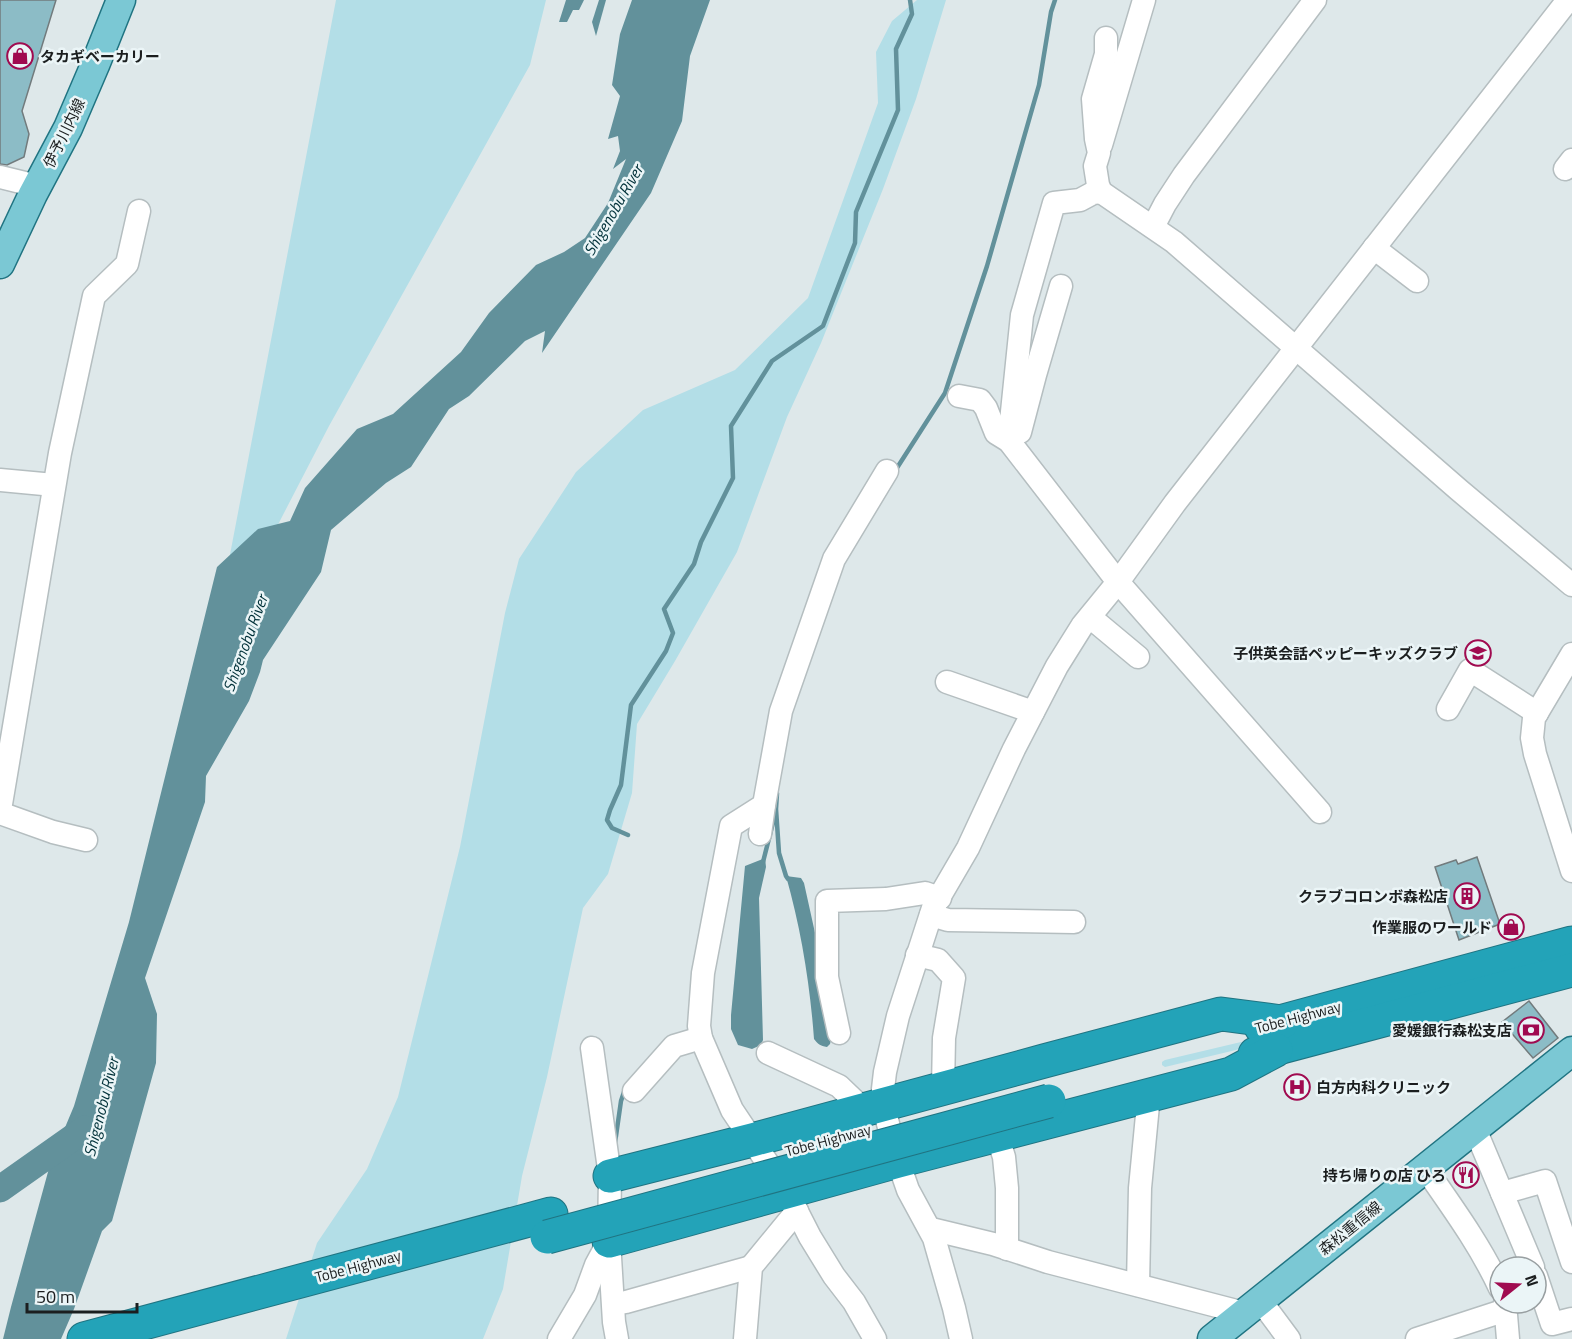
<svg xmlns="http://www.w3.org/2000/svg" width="1572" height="1339" viewBox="0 0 1572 1339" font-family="'Titillium Web','Noto Sans JP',sans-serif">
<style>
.green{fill:#b3dee7}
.water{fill:#62919b}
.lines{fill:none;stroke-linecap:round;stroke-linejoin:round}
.stream{stroke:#62919b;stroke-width:4.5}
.river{stroke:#62919b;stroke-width:27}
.building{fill:#8cbcc6;stroke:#727b7d;stroke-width:1.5}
.minor-casing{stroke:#b5bec0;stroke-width:25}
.major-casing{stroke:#207482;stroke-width:31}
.highway-casing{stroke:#207482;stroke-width:35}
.minor{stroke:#fff;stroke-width:22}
.major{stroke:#7bc8d4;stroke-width:28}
.highway{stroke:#23a3b8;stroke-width:33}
.highway-bridge-casing{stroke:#207482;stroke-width:35;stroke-linecap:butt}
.highway-bridge{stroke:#23a3b8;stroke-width:33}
.labels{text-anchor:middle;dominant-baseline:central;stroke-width:5;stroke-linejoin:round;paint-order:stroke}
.poi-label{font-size:15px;font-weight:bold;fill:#1b1e1f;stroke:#ebf5f7;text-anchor:end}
.street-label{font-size:15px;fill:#1b1e1f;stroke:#ebf5f7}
.water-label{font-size:16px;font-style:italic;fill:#013139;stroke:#ebf5f7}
</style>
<rect width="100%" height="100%" fill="#dee8ea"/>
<g class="green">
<polygon points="336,0 546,0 530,65 329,426 211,654"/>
<polygon points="917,0 946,0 916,99 883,189 821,343 787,417 737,552 675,661 637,724 632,793 608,874 583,908 547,1077 522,1176 503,1289 483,1339 286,1339 317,1243 367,1169 398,1097 460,847 505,613 519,559 576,472 643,410 735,370 808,298 878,103 876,52 892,21"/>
<polygon points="1241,1042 1244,1043 1240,1049 1165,1067 1162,1065 1162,1062 1165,1060"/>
</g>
<g class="water">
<polygon points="566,0 584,0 579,10 573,10 567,22 559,22"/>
<polygon points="599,0 606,0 596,36 592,22"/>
<polygon points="632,0 710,0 690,56 682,121 651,193 542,353 545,331 525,341 469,396 449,409 411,467 386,483 331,530 321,572 263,660 260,672 249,701 206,776 205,802 145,978 157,1014 156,1063 112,1221 102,1231 74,1309 61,1339 3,1339 11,1307 51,1161 74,1106 129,922 217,567 258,529 290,521 305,488 357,429 393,414 461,352 489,313 536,265 564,252 585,238 608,203 626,159 613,169 620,151 618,136 608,139 620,96 612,85 620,34"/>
<polygon points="765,858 766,867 759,898 763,1040 761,1045 752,1049 738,1045 731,1029 731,1015 745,866"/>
<path d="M786,876L801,878L804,883L821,960L832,1036L830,1044L827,1047C820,1046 818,1044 814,1039C810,984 801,929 786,876Z"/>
</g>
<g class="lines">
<g class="stream">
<polyline points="895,471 945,393 987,266 1039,85 1051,12 1055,0"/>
<polyline points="777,793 776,809 779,853 786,876 788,879"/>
<polyline points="628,835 612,828 607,820 610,810 621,785 631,705 666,651 673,633 664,609 694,564 701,542 733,478 731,426 772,361 823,326 855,243 856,212 898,110 896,49 912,14 910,0"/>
<polyline points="763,862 775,815"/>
<polyline points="615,1143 621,1101 625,1089"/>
</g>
<polyline class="river" points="0,1189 85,1129"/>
</g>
<g class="building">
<polygon points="0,0 56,0 22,111 29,134 24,157 7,165 0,164"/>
<polygon points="1477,857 1500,924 1459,940 1435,867 1456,860 1458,864"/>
<polygon points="1529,1001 1558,1038 1533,1058 1502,1022"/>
</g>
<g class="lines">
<g class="minor-casing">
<g id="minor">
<polyline points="1106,38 1106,54 1093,99 1096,139 1099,153 1095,166 1098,185 1101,192 1174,242 1459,490 1572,585"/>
<polyline points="1101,145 1144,0"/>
<polyline points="1565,169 1572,160"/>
<polyline points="0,177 37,186"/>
<polyline points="1153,227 1165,204 1184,175 1315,0"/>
<polyline points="1374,248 1417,281"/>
<polyline points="959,396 980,400 986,408 996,433 1009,441 1118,582 1320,812"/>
<polyline points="1020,432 1035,375 1061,286"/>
<polyline points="1009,441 1022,315 1054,203 1080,200 1093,193 1101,192"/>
<polyline points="0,480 54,485"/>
<polyline points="1090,617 1138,657"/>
<polyline points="1572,654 1534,718 1532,738 1535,754 1572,871"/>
<polyline points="947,682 1033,712"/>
<polyline points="1448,709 1470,670 1537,713"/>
<polyline points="0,810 60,453 94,296 127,264 139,211"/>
<polyline points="0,813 53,832 86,840"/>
<polyline points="760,834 764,805"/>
<polyline points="931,915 948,920 1074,922"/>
<polyline points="917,955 938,960 954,978 944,1038 943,1088"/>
<polyline points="839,1033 827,977 827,901 886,899 925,893 940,898"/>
<polyline points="768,1053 839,1086 864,1110"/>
<polyline points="634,1091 674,1046 701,1038"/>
<polyline points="1475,1129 1533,1267"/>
<polyline points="997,1135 1004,1157 1007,1188 1007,1249"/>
<path d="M1425,1168C1452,1207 1480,1245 1500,1288"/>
<polyline points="1502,1193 1545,1181 1572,1262"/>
<polyline points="931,1229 993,1244 1048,1262 1244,1313"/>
<polyline points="609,1241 614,1322 617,1339"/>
<polyline points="1536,1276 1552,1324 1572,1319"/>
<polyline points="1138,1285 1140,1188 1148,1105 1146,1097"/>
<polyline points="1260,1300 1289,1339"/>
<polyline points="1505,1303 1508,1339"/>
<polyline points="614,1304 626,1302 751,1267"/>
<polyline points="559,1339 585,1295 596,1265 609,1241 610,1176 592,1048"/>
<polyline points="745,1339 751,1267 797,1211"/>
<polyline points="875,1339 854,1302 834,1276 810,1237 787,1192 732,1110 701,1038 699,1026 703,973 731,826 764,805 781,711 834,559 887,471"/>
<polyline points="961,1339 954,1308 934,1238 908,1190 898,1161 883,1105 883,1089 885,1072 898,1016 933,908 968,848 1014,749 1057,666 1082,626 1118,582 1175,503 1568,0"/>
<polyline points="1417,1339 1506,1310"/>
</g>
</g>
<g class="major-casing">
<g id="major">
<polyline points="0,264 33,194 68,128 95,65 121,0"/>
<polyline points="1212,1339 1572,1051"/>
</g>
</g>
<g class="highway-casing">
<g id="highway">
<polyline points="1261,1027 1572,943"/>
<polyline points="1255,1054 1572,970"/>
<polyline points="610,1176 752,1140 1044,1061 1221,1014 1282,1022"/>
<polyline points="609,1241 898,1161 1231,1074 1276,1050"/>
<polyline points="84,1339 551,1214"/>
</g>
</g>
<use href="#minor" class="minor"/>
<use href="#major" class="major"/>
<use href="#highway" class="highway"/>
<g class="highway-bridge-casing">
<polyline id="highway-bridge" points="547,1237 1049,1101"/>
</g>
<use href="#highway-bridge" class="highway-bridge"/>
</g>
<defs>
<g id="shop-ring" transform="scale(1.35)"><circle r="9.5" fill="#ebf5f7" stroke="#a00b50" stroke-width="1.5"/><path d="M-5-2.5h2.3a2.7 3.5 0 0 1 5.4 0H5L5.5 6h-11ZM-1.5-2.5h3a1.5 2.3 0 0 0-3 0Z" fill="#a00b50"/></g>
<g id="school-ring" transform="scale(1.35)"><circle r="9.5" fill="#ebf5f7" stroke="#a00b50" stroke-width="1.5"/><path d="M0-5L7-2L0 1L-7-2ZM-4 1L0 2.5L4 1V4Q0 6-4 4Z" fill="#a00b50"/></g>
<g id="building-ring" transform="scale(1.35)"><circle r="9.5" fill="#ebf5f7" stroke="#a00b50" stroke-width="1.5"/><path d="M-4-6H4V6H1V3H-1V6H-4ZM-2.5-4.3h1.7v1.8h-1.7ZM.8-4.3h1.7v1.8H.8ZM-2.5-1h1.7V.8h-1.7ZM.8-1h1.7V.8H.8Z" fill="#a00b50"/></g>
<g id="bank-ring" transform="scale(1.35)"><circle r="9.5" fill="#ebf5f7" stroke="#a00b50" stroke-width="1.5"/><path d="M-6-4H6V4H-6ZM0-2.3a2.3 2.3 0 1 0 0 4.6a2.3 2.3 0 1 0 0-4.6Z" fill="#a00b50"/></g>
<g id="hospital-ring" transform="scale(1.35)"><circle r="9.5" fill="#ebf5f7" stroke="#a00b50" stroke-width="1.5"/><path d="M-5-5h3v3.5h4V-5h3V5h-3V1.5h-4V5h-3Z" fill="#a00b50"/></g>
<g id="restaurant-ring" transform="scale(1.35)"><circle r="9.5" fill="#ebf5f7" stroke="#a00b50" stroke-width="1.5"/><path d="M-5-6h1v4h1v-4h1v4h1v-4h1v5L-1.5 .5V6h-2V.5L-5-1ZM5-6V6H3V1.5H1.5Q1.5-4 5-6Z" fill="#a00b50"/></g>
</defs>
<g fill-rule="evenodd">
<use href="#shop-ring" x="20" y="56"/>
<use href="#school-ring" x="1478" y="653"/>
<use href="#building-ring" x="1467" y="896"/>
<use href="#shop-ring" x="1511" y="927"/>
<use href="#bank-ring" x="1531" y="1030"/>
<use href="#hospital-ring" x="1297" y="1087"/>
<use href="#restaurant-ring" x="1466" y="1175"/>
</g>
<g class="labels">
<g class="poi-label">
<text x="40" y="56" text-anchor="start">タカギベーカリー</text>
<text x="1458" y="653">子供英会話ペッピーキッズクラブ</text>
<text x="1448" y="896">クラブコロンボ森松店</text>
<text x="1492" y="927">作業服のワールド</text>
<text x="1512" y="1030">愛媛銀行森松支店</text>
<text x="1316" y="1087" text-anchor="start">白方内科クリニック</text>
<text x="1446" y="1175">持ち帰りの店 ひろ</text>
</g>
<g class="street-label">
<text transform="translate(64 133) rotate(-64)">伊予川内線</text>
<text transform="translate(1298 1017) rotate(-15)">Tobe Highway</text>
<text transform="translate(828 1140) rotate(-15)">Tobe Highway</text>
<text transform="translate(1350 1228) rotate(-39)">森松重信線</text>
<text transform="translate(358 1266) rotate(-15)">Tobe Highway</text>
</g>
<g class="water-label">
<text transform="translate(613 210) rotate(-60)">Shigenobu River</text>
<text transform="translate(245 643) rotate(-70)">Shigenobu River</text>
<text transform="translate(101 1107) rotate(-76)">Shigenobu River</text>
</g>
</g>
<g transform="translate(1518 1285) rotate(72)"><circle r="28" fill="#ebf5f7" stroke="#989fa1" stroke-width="1.5"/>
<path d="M0-4.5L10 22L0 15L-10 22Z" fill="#a00b50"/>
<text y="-9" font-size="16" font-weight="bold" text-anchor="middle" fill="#1b1e1f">N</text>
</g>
<path d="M27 1303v9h110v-9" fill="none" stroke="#1b1e1f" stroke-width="3"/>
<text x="36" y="1303" font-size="18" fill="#1b1e1f" stroke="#ebf5f7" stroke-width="4.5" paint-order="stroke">50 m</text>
</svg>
